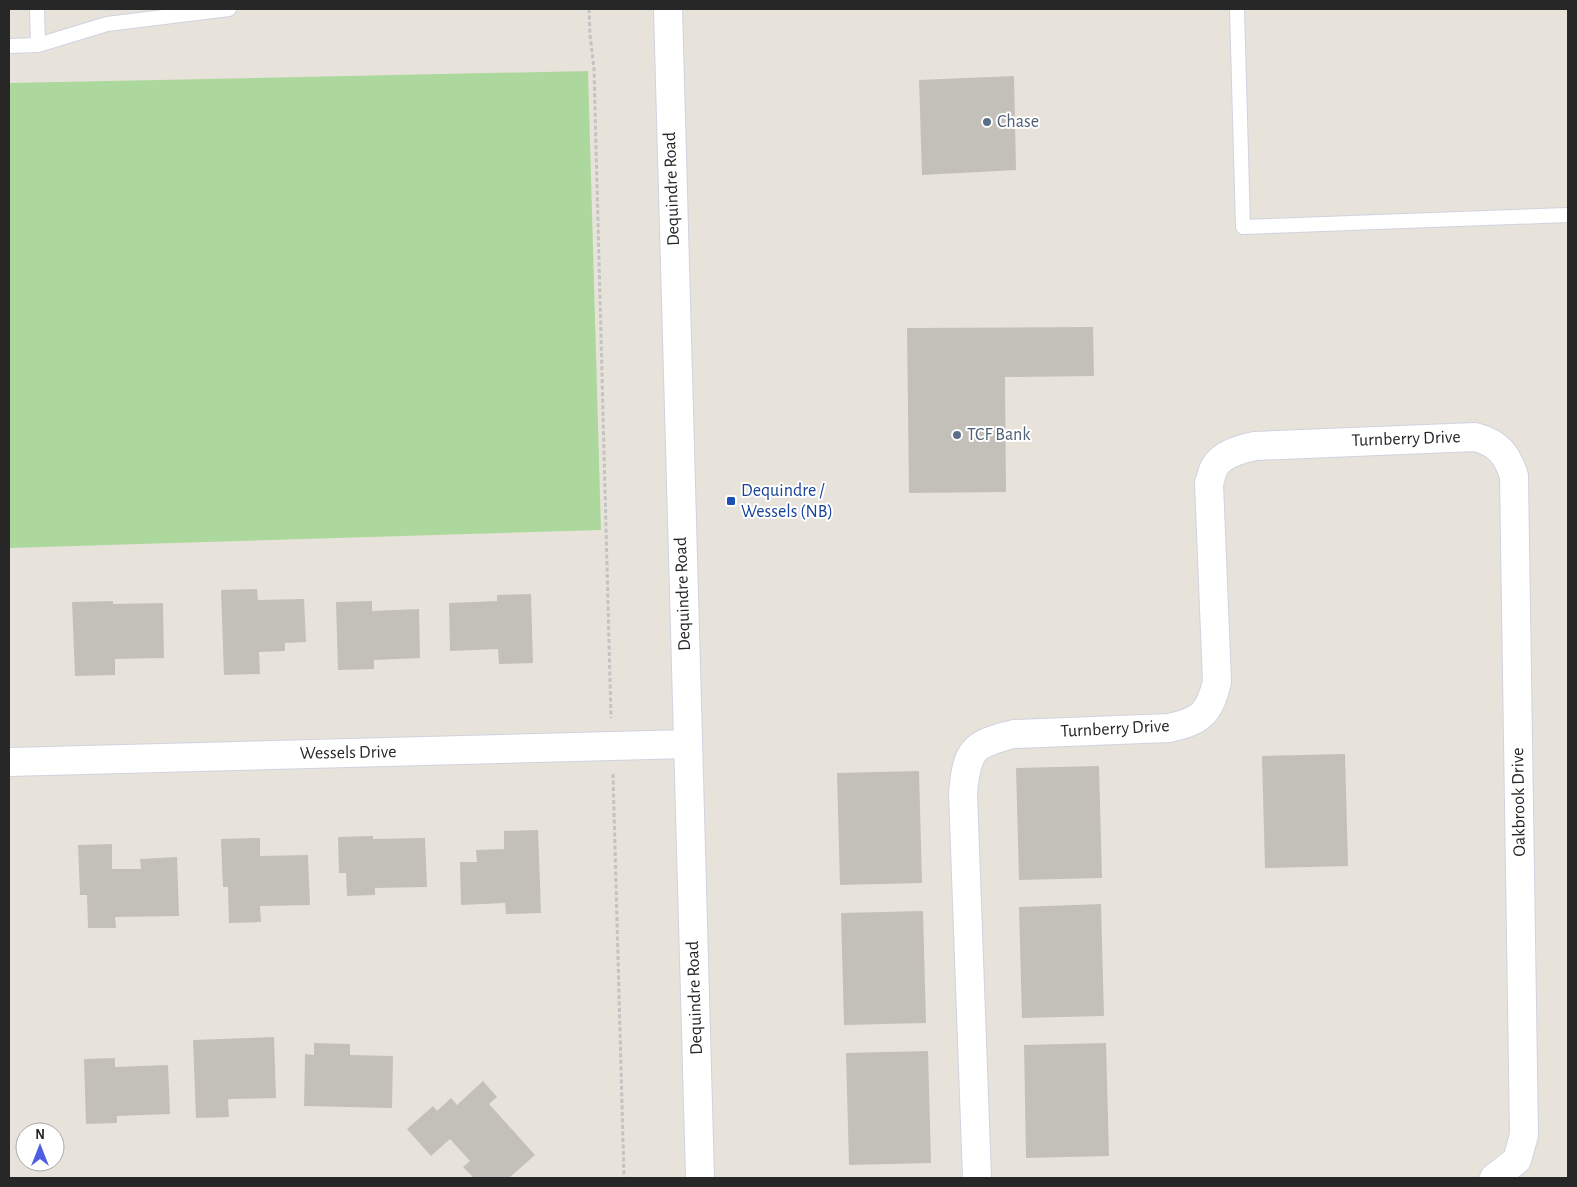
<svg xmlns="http://www.w3.org/2000/svg" width="1577" height="1187" viewBox="0 0 1577 1187" font-family="'Alegreya Sans',sans-serif">
<style>
.green{fill:#add89d}
.building{fill:#c3c0ba}
.lines{fill:none;stroke-linecap:round;stroke-linejoin:round}
.lane-casing{stroke:#d0d2df;stroke-width:16}
.street-casing{stroke:#d0d2df;stroke-width:30}
.secondary-casing{stroke:#d0d2df;stroke-width:30}
.path{stroke:#c3c3c3;stroke-width:3;stroke-dasharray:4 2.5;stroke-linecap:butt}
.lane{stroke:#fff;stroke-width:14}
.street{stroke:#fff;stroke-width:28}
.secondary{stroke:#fff;stroke-width:28}
.service-dot{fill:#5c6f8a;stroke:#fff;stroke-width:2}
.transit-dot{fill:#1a4fb4;stroke:#fff;stroke-width:2}
.labels{text-anchor:middle;dominant-baseline:central;stroke-width:4;stroke-linejoin:round;paint-order:stroke}
.service-label{font-size:18px;fill:#4e5e75;stroke:#fff;text-anchor:start}
.street-label{font-size:18px;fill:#272727;stroke:#fff}
.transit-label{font-size:18px;fill:#164399;stroke:#fff;text-anchor:start}
</style>
<rect width="100%" height="100%" fill="#e8e3da"/>
<polygon class="green" points="588,71 601,530 9,548 9,83"/>
<g class="building">
<polygon points="1014,76 1016,170 922,175 919,80"/>
<polygon points="1093,327 1094,376 1005,377 1006,492 909,493 907,328"/>
<polygon points="257,589 258,600 304,599 306,642 285,643 285,651 259,652 260,674 224,675 221,590"/>
<polygon points="531,594 533,663 499,664 498,649 450,651 449,603 497,601 497,595"/>
<polygon points="113,601 113,604 163,603 164,658 115,659 115,675 75,676 72,602"/>
<polygon points="372,601 372,611 419,609 420,658 374,660 374,669 338,670 336,602"/>
<polygon points="1345,754 1348,866 1265,868 1262,756"/>
<polygon points="1099,766 1102,878 1019,880 1016,768"/>
<polygon points="919,771 922,883 840,885 837,773"/>
<polygon points="538,830 541,913 506,914 505,903 461,905 460,862 477,862 476,850 504,849 504,831"/>
<polygon points="373,836 373,839 425,838 427,887 375,888 375,895 347,896 346,873 339,873 338,837"/>
<polygon points="260,838 260,856 308,855 310,905 260,906 261,922 229,923 228,887 223,887 221,839"/>
<polygon points="112,844 112,869 141,869 140,859 177,857 179,916 115,917 116,928 88,928 87,895 80,895 78,845"/>
<polygon points="1101,904 1104,1016 1022,1018 1019,907"/>
<polygon points="923,911 926,1023 844,1025 841,913"/>
<polygon points="274,1037 276,1098 228,1099 229,1117 196,1118 193,1040"/>
<polygon points="314,1043 350,1044 350,1055 393,1056 392,1108 304,1106 305,1054 314,1055"/>
<polygon points="1106,1043 1109,1156 1026,1158 1024,1045"/>
<polygon points="928,1051 931,1163 849,1165 846,1053"/>
<polygon points="115,1058 115,1067 168,1065 170,1114 117,1116 117,1123 86,1124 84,1059"/>
<polygon points="483,1081 497,1097 489,1104 535,1155 509,1178 474,1178 463,1167 470,1161 450,1139 431,1156 407,1129 433,1106 437,1111 451,1098 457,1105"/>
</g>
<g class="lines">
<g class="lane-casing">
<g id="lane">
<polyline points="1237,9 1243,227 1568,215"/>
<polyline points="38,45 107,24 229,9"/>
<polyline points="9,46 38,45 37,9"/>
</g>
</g>
<g class="street-casing">
<g id="street">
<polyline points="9,762 688,744"/>
<path d="M977,1178L963,793C967,750 972,744 1014,734L1169,728C1201,721 1209,714 1217,682L1209,483C1211,478 1212,472 1214,468C1221,454 1241,449 1255,446L1475,437C1498,443 1507,454 1514,476L1524,1135L1517,1160L1494,1178"/>
</g>
</g>
<g class="secondary-casing">
<polyline id="secondary" points="668,9 700,1178"/>
</g>
<g class="path">
<polyline points="589,9 590,35 594,69 611,718"/>
<polyline points="613,774 624,1178"/>
</g>
<use href="#lane" class="lane"/>
<use href="#street" class="street"/>
<use href="#secondary" class="secondary"/>
</g>
<g class="service-dot">
<circle cx="987" cy="122" r="5"/>
<circle cx="957" cy="435" r="5"/>
</g>
<rect class="transit-dot" x="726" y="496" width="10" height="10" rx="2.5"/>
<g class="labels">
<g class="service-label">
<text x="997" y="122">Chase</text>
<text x="967" y="435">TCF Bank</text>
</g>
<g class="street-label">
<text transform="translate(672 189) rotate(-92)">Dequindre Road</text>
<text transform="translate(1406 439) rotate(-2)">Turnberry Drive</text>
<text transform="translate(683 594) rotate(-92)">Dequindre Road</text>
<text transform="translate(1115 729) rotate(-3)">Turnberry Drive</text>
<text transform="translate(348 753) rotate(-1)">Wessels Drive</text>
<text transform="translate(1519 802) rotate(-91)">Oakbrook Drive</text>
<text transform="translate(695 998) rotate(-92)">Dequindre Road</text>
</g>
<g class="transit-label">
<text x="741" y="491">Dequindre /<tspan x="741" dy="21">Wessels (NB)</tspan></text>
</g>
</g>
<rect width="1577" height="1187" fill="none" stroke="#272727" stroke-width="20"/>
<g transform="translate(40 1147)"><circle r="24" fill="#ffffff" stroke="#a9a9a9"/>
<path d="M0-4L9 19L0 12L-9 19Z" fill="#4e5de2"/>
<text y="-8" font-size="14" font-weight="bold" text-anchor="middle" fill="#272727">N</text>
</g>
</svg>
